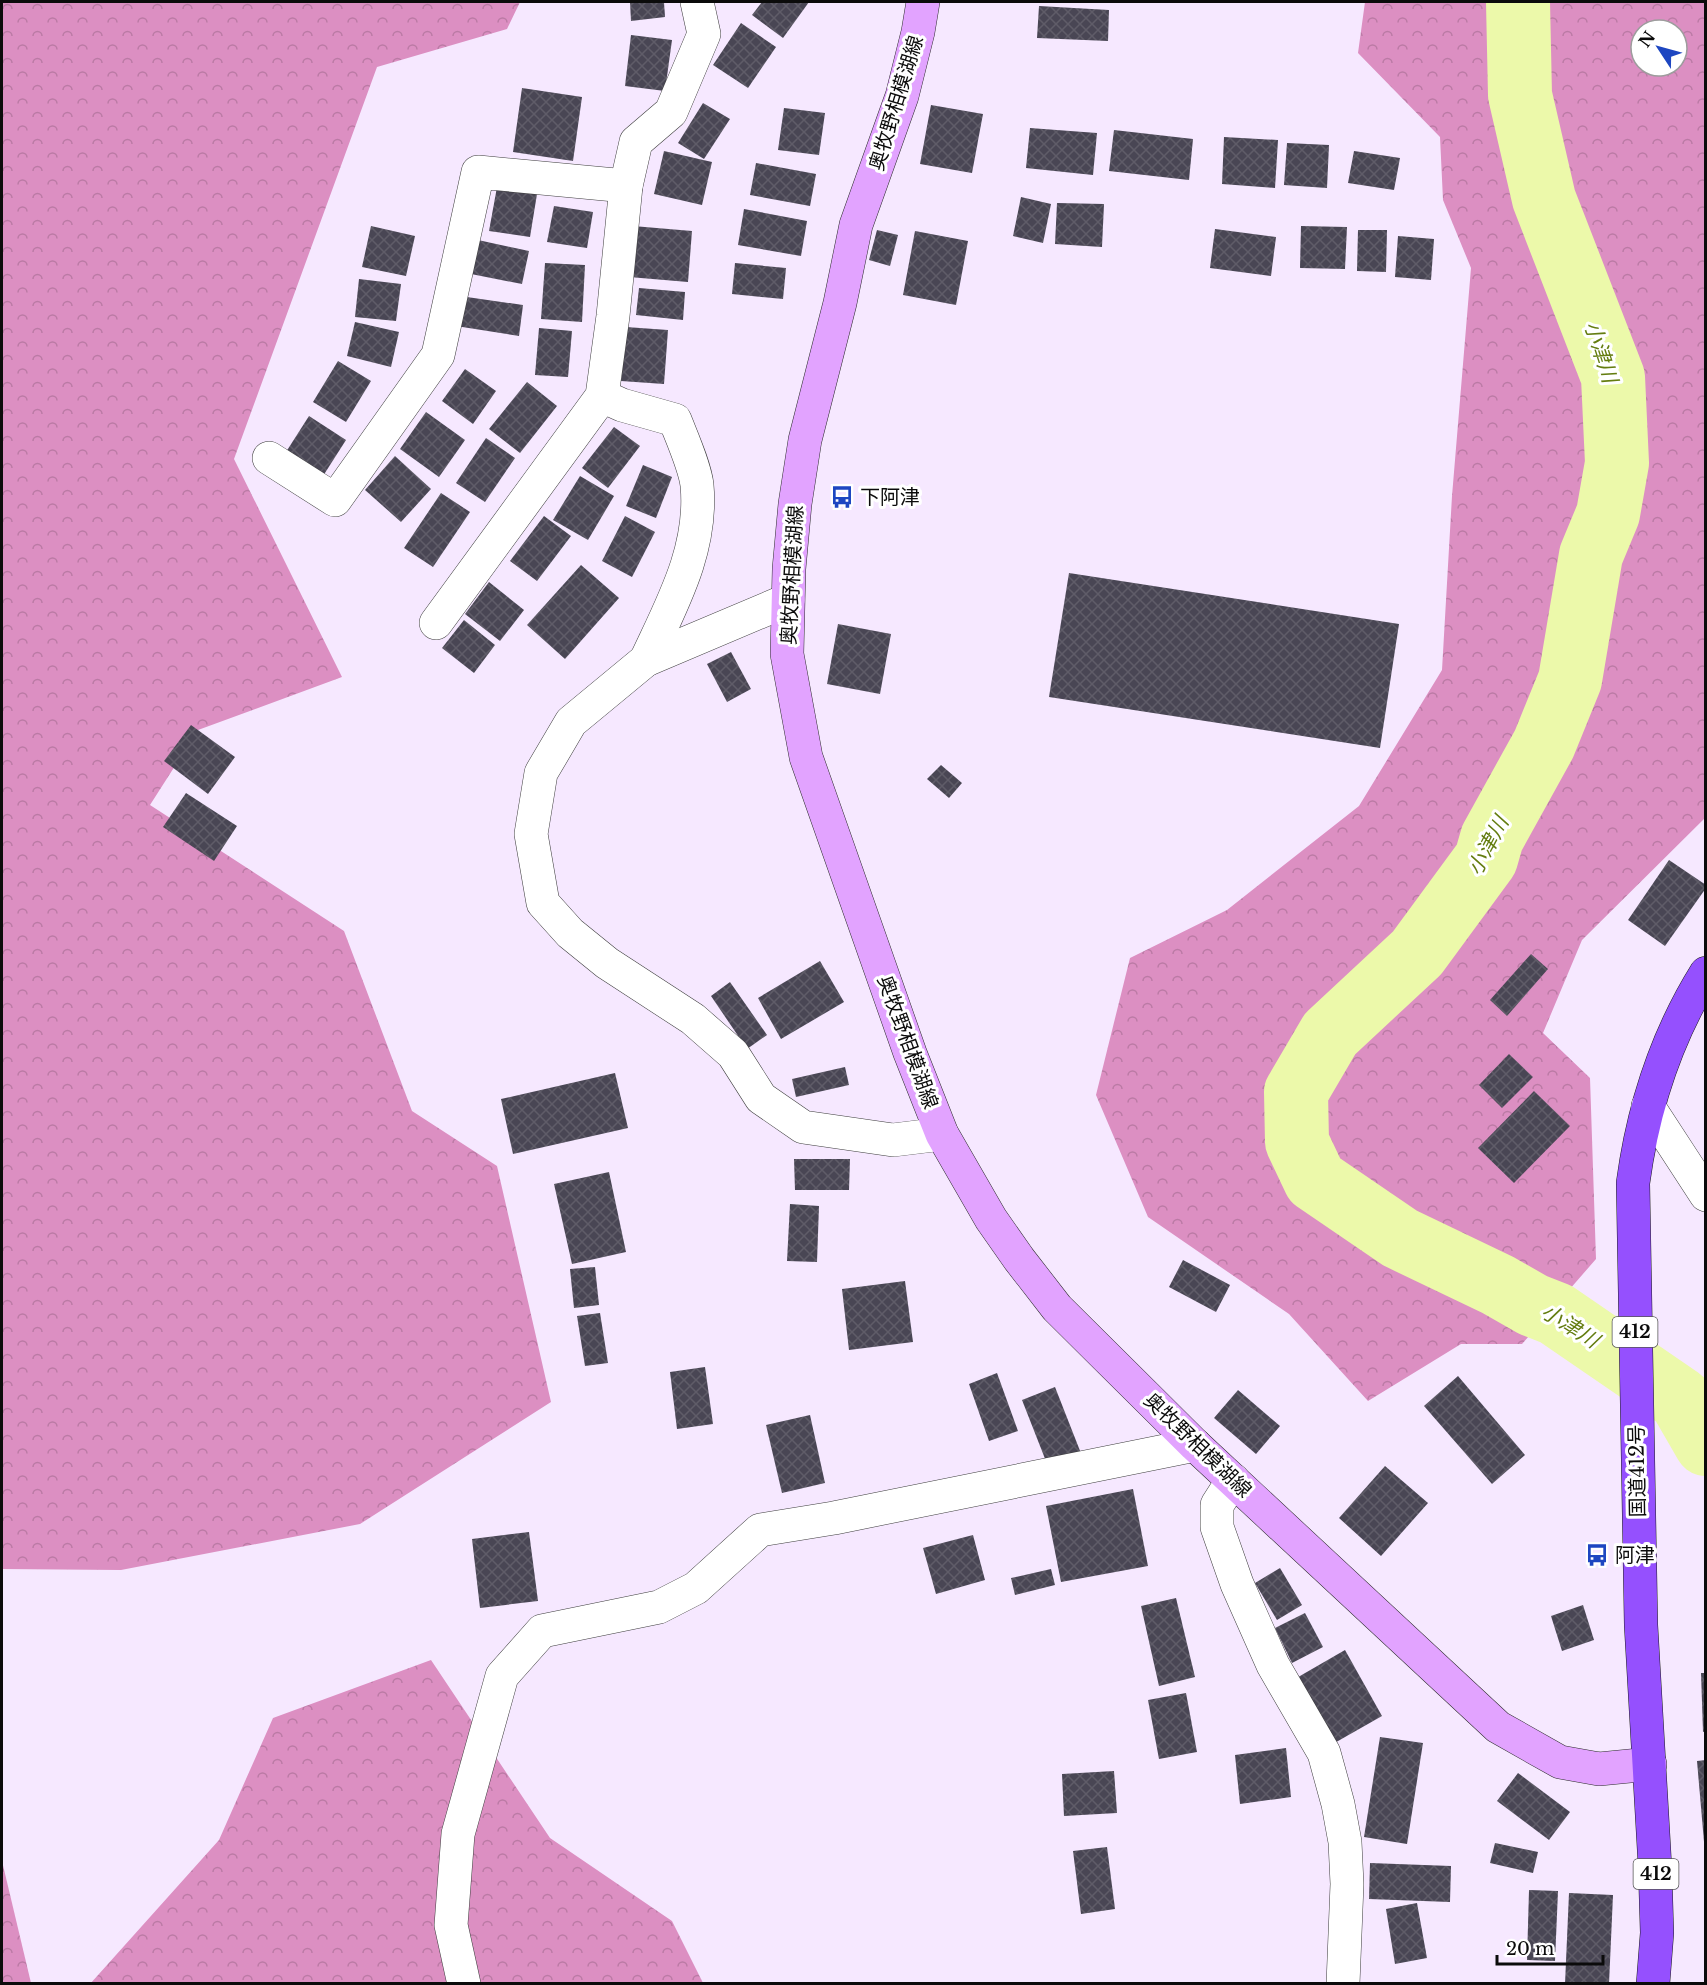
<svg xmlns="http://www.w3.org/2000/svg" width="1707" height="1985" viewBox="0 0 1707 1985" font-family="'Libre Baskerville','Noto Sans JP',serif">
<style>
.forest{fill:url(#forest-crowns);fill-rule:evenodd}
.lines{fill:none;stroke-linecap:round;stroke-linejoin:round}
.river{stroke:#ecf9aa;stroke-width:64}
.building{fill:url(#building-cross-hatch)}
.minor-casing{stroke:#3e3e3e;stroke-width:34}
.secondary-casing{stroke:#2d2d2d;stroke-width:34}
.trunk-casing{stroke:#1c1c1c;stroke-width:34}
.minor{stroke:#fff;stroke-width:33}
.secondary{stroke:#e2a3ff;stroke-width:33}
.trunk{stroke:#9550fe;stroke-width:33}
.labels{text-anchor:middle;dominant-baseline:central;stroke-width:6;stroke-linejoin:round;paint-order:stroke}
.shield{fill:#fff;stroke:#545454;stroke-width:1.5}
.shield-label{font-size:18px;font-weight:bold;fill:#0b0b0b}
.street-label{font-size:20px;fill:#0b0b0b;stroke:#fff}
.poi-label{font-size:20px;fill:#0b0b0b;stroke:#fff;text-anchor:start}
.water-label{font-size:21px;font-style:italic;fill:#647d10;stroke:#fff}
</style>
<defs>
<pattern id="forest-crowns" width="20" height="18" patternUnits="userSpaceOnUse" patternTransform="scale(1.5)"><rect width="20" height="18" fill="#dc8fc2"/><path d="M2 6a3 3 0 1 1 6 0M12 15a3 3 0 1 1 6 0" fill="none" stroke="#bb7aa5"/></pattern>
<pattern id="building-cross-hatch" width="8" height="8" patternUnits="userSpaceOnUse" patternTransform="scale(1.5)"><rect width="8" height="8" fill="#494654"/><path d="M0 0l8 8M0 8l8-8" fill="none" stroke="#5f5c68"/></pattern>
</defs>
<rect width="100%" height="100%" fill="#f6e8ff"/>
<g class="forest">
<polygon points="2,2 520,2 507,29 377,67 234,459 342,677 198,730 150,805 344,931 412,1111 497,1166 551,1402 360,1524 121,1570 2,1569"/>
<path d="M1365,2H1705V818L1582,940L1543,1033L1590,1078L1596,1259L1522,1344H1461L1368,1401L1289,1314L1148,1217L1096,1095L1130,958L1227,910L1359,806L1442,670L1452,496L1471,268L1443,200L1440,137L1358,53ZM1641,30H1677V66H1641Z"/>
<polygon points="431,1660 550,1838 672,1921 703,1983 90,1984 219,1840 273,1718"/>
<polygon points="2,1861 31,1983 2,1983"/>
</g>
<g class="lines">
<polyline class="river" points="1518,2 1520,95 1544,199 1613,377 1617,463 1608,514 1591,555 1570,680 1544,744 1492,838 1486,859 1417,953 1330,1034 1296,1092 1297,1142 1315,1180 1400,1238 1498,1285 1533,1305 1556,1314 1680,1399 1706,1444"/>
</g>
<g class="building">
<polygon points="630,2 664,2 665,17 631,21"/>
<polygon points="762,2 809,2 783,38 752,15"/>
<polygon points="1039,6 1109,10 1108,41 1037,38"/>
<polygon points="741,23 776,47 748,88 713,65"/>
<polygon points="631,35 672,40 665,91 625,86"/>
<polygon points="522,88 582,97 573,161 513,152"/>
<polygon points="703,103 730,119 704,159 678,143"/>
<polygon points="931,105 983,114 972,173 920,164"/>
<polygon points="784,108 825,113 819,155 778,150"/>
<polygon points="1030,128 1097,133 1093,175 1026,168"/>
<polygon points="1114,130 1193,139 1189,180 1109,171"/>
<polygon points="1224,137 1278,140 1275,188 1222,184"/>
<polygon points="1287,143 1329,145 1327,188 1284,185"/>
<polygon points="664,151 712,162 702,205 654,194"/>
<polygon points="1354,151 1400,158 1394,190 1348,183"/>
<polygon points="756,163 816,174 810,206 750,195"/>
<polygon points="497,187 537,194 530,237 489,231"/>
<polygon points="1021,197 1051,204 1043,243 1013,236"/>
<polygon points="1057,203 1104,204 1102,247 1055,244"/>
<polygon points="554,206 593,212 587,248 547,242"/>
<polygon points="744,209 807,221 801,256 738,245"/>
<polygon points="371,226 415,236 406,276 362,267"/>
<polygon points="633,226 692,231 688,282 629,277"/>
<polygon points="1301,226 1347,227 1345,269 1300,268"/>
<polygon points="1215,229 1276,237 1271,276 1210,268"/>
<polygon points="877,230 898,235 890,266 869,260"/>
<polygon points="1358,230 1387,230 1386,272 1357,271"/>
<polygon points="915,231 968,241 956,305 903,295"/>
<polygon points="1398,236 1434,239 1431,280 1395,277"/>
<polygon points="478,240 529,251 522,284 471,274"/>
<polygon points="545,263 585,265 582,322 541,319"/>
<polygon points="735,263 786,268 783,299 732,294"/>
<polygon points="359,279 401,284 396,321 355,317"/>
<polygon points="639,288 685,292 683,320 636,315"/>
<polygon points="460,296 523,305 519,336 456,326"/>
<polygon points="355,322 399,332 391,367 347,356"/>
<polygon points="626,327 668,330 664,384 621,381"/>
<polygon points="539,328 572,331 568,377 535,375"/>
<polygon points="338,361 371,381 346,422 313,402"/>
<polygon points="465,369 496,391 473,424 442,401"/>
<polygon points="527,382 557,406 520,453 489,429"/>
<polygon points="426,412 465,440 439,477 400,449"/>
<polygon points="309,416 346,440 323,476 286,452"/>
<polygon points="614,427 640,446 608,488 582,468"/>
<polygon points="486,438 515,458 485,502 456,483"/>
<polygon points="395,456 431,489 401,522 365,490"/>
<polygon points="643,465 672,477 656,518 626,506"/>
<polygon points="580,476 614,496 588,540 553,520"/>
<polygon points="441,493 470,512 433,567 404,548"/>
<polygon points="544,516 571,536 537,581 510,561"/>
<polygon points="625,516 655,532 632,577 602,561"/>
<polygon points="581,565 619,598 565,659 527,625"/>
<polygon points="1069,573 1399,624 1380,748 1049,697"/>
<polygon points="489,582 524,610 500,641 465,614"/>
<polygon points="464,620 495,645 474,673 442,648"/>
<polygon points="838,624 891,634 880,694 827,684"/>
<polygon points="731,652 751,689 727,702 707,664"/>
<polygon points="191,725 235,757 208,794 164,761"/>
<polygon points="941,765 962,783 949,798 927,779"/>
<polygon points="186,793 237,826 214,861 163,827"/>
<polygon points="1669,860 1706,885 1706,888 1665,946 1628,920"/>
<polygon points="1531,954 1548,969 1507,1016 1490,1000"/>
<polygon points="820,961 844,1002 781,1039 758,998"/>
<polygon points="730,982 767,1035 747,1049 711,996"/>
<polygon points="1509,1054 1533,1077 1502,1108 1479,1085"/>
<polygon points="845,1067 849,1085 796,1097 792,1079"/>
<polygon points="615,1073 628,1128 513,1154 501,1099"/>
<polygon points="1534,1091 1570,1126 1514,1183 1478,1148"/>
<polygon points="794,1159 850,1159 849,1190 795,1190"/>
<polygon points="609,1172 626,1252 572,1264 554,1184"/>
<polygon points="790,1204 819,1206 817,1262 787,1261"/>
<polygon points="1183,1260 1230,1285 1216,1312 1169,1287"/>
<polygon points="595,1267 599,1305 574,1308 570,1269"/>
<polygon points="905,1281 913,1342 849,1350 842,1289"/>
<polygon points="600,1313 608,1363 585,1366 577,1316"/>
<polygon points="705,1367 713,1424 677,1429 670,1372"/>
<polygon points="997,1373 1018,1431 989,1441 969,1384"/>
<polygon points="1458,1376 1525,1455 1492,1484 1424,1406"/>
<polygon points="1055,1387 1084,1461 1051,1474 1022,1400"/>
<polygon points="1238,1390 1280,1426 1256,1454 1214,1418"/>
<polygon points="810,1415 825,1483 782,1493 766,1425"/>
<polygon points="1385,1466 1428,1503 1381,1556 1339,1518"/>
<polygon points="1133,1489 1148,1566 1061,1582 1046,1506"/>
<polygon points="529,1532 538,1601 480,1608 472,1539"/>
<polygon points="973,1535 985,1580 936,1594 923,1548"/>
<polygon points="1280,1568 1302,1605 1277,1620 1255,1583"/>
<polygon points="1051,1569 1055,1585 1015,1595 1011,1578"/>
<polygon points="1176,1598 1195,1677 1159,1686 1141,1606"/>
<polygon points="1583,1605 1594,1640 1562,1651 1551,1616"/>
<polygon points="1305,1613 1323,1647 1292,1663 1275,1628"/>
<polygon points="1345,1650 1382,1716 1331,1745 1293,1680"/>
<polygon points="1701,1673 1706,1673 1706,1731 1703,1732"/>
<polygon points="1186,1693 1197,1752 1159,1759 1148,1700"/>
<polygon points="1380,1737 1423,1743 1407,1844 1364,1837"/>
<polygon points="1286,1748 1291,1797 1240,1804 1235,1755"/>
<polygon points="1706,1760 1706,1842 1704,1842 1697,1761"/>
<polygon points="1114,1771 1117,1813 1064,1816 1062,1774"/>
<polygon points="1518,1773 1570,1812 1549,1840 1497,1801"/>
<polygon points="1495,1843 1538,1852 1533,1873 1490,1863"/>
<polygon points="1107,1847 1115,1909 1081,1914 1073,1851"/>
<polygon points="1370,1863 1451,1866 1450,1902 1369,1899"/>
<polygon points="1529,1890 1558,1891 1555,1961 1527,1960"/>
<polygon points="1569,1893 1613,1895 1609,1984 1565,1984"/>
<polygon points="1417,1903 1427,1958 1395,1964 1386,1909"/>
</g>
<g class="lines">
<g class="minor-casing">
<g id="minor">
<path d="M602,396L622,405L675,420C682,438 695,467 697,485C703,549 672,604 646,660"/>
<polyline points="269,458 335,500 438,355 478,172 626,186"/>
<polyline points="788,600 646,660 571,722 541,773 531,834 543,903 570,933 607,963 693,1019 733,1054 761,1098 803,1127 893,1140 942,1134"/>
<polyline points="436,623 602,396 613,316 626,186 636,142 671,112 704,34 697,2"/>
<polyline points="1648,1106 1706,1195"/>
<polyline points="1233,1480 1217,1505 1217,1527 1237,1584 1273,1665 1324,1753 1338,1804 1345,1842 1347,1884 1343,1984"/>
<polyline points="464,1984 451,1925 458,1834 502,1676 542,1631 659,1607 696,1588 760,1530 834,1518 1195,1445"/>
</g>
</g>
<g class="secondary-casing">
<polyline id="secondary" points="923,2 918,32 902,96 856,225 840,303 805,440 795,504 789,569 787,654 806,757 910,1053 942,1134 991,1219 1019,1259 1057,1308 1195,1445 1498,1727 1560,1762 1599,1769 1650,1764"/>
</g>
<g class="trunk-casing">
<path id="trunk" d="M1653,1984L1657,1933L1655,1867L1641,1625L1633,1183C1643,1109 1666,1037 1706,973"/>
</g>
<use href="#minor" class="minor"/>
<use href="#secondary" class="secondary"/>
<use href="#trunk" class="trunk"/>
</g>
<defs>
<g id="bus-bare" transform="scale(1.8)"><path d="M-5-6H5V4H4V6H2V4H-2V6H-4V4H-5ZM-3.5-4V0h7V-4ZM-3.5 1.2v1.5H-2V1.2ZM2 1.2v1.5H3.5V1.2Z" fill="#1d46c1" stroke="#fff" stroke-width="2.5" paint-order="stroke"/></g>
</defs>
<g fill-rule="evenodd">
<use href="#bus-bare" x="842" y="497"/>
<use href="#bus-bare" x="1597" y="1555"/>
</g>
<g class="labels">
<g class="shield">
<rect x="1612.5" y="1317" width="45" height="30" rx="4.5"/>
<rect x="1633.5" y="1859" width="45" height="30" rx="4.5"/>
</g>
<g class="shield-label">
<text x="1635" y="1332">412</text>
<text x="1656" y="1874">412</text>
</g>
<g class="street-label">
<text transform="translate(896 103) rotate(-73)">奥牧野相模湖線</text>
<text transform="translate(792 575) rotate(-87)">奥牧野相模湖線</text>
<text transform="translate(908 1042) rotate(70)">奥牧野相模湖線</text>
<text transform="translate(1198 1445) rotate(44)">奥牧野相模湖線</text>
<text transform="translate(1637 1471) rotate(-91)">国道412号</text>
</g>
<g class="poi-label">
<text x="860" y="497">下阿津</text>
<text x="1615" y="1555">阿津</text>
</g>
<g class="water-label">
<text transform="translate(1601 352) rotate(72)">小津川</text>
<text transform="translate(1488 846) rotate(-62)">小津川</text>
<text transform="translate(1570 1326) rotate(32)">小津川</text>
</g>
</g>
<rect width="1707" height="1985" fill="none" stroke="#0b0b0b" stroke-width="6"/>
<g transform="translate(1659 48) rotate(306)"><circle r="28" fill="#ffffff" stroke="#9d9d9d" stroke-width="1.5"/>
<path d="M0-4.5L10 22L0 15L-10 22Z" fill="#1d46c1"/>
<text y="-9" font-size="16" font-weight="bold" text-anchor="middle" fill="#0b0b0b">N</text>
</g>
<path d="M1497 1955v9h106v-9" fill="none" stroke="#0b0b0b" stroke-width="3"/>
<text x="1506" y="1955" font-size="18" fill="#0b0b0b" stroke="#ffffff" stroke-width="4.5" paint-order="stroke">20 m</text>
</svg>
